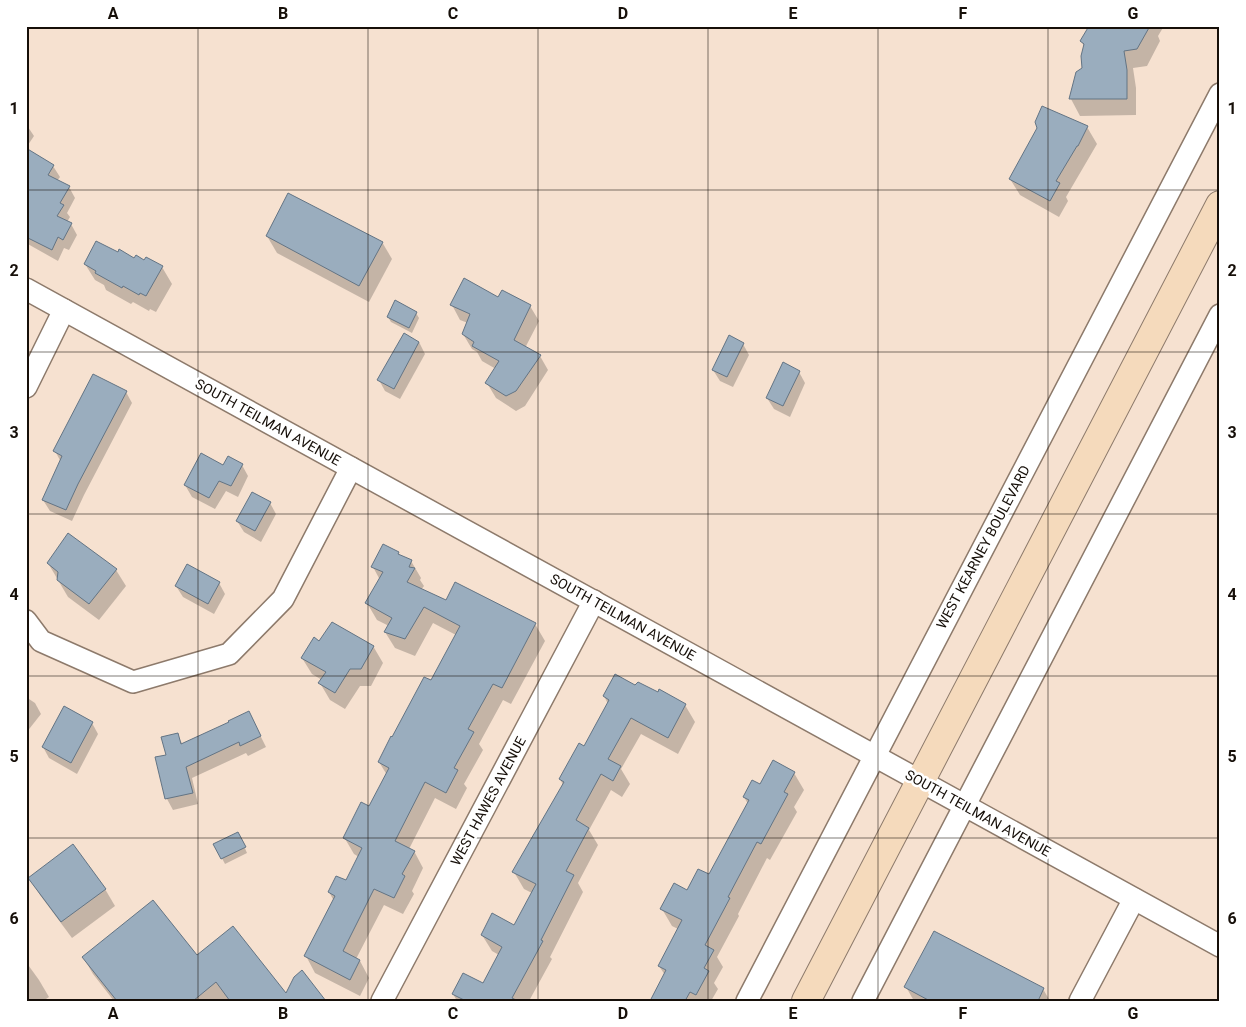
<svg xmlns="http://www.w3.org/2000/svg" width="1246" height="1027" font-family="Roboto,sans-serif">
<rect width="100%" height="100%" fill="#f6e1d0"/>
<g fill="#0003">
<polygon points="1090,26 1164,26 1158,36 1160,41 1147,66 1133,68 1136,88 1136,115 1080,116 1071,99 1084,68 1085,47 1081,41"/>
<polygon points="26,124 34,136 26,148"/>
<polygon points="1087,127 1097,144 1066,197 1068,201 1059,217 1020,195 1010,179"/>
<polygon points="26,150 53,166 60,177 57,181 69,187 75,198 67,213 70,217 67,222 71,224 77,235 69,250 64,248 58,261 26,243"/>
<polygon points="267,236 382,242 392,259 369,302 277,253"/>
<polygon points="134,259 162,267 172,284 156,312 150,309 149,311 133,302 131,304 106,290 104,285 95,280 85,264"/>
<polygon points="499,298 530,306 539,321 525,348 540,356 548,370 525,406 516,411 496,398 487,383 496,369 482,361 477,352 472,349 463,334 468,323 460,320 452,305"/>
<polygon points="416,313 419,318 412,333 391,322 388,317"/>
<polygon points="419,342 425,354 400,399 385,391 379,380"/>
<polygon points="743,344 749,355 733,387 720,381 713,370"/>
<polygon points="799,372 805,383 790,417 774,409 767,398"/>
<polygon points="126,392 132,403 84,495 72,521 50,511 43,500 61,462 55,451"/>
<polygon points="242,465 248,476 238,497 226,491 215,509 192,497 185,485 224,466"/>
<polygon points="270,503 276,514 261,542 244,532 237,521"/>
<polygon points="398,553 400,556 411,561 421,578 420,580 424,586 421,590 447,601 535,624 545,641 511,704 503,700 479,744 483,750 464,784 467,788 456,809 435,798 409,849 414,851 423,868 412,891 414,894 403,914 384,905 356,959 360,961 369,978 360,996 315,973 306,956 334,901 329,892 346,882 359,857 354,854 344,837 369,808 387,775 379,762 431,682 456,635 433,623 415,656 395,648 385,632 389,626 377,620 367,603 380,580 373,567"/>
<polygon points="48,563 116,570 126,586 99,620 68,597"/>
<polygon points="219,583 225,594 214,614 183,597 176,586"/>
<polygon points="373,646 383,663 371,686 360,686 345,709 330,700 320,683 322,680 312,674 302,658"/>
<polygon points="636,687 685,705 695,722 678,754 641,734 621,769 630,784 622,797 611,790 589,830 598,845 578,883 583,892 550,957 552,959 529,1001 457,1001 453,994 483,984 499,955 492,951 482,935 515,927 532,893 524,889 514,872 563,785 560,779 585,748 608,704 604,696"/>
<polygon points="26,697 35,703 41,714 26,733"/>
<polygon points="92,723 98,734 77,774 49,758 43,747"/>
<polygon points="254,723 266,747 248,756 246,753 192,778 198,804 173,810 167,799 157,758 167,756 177,734 183,745"/>
<polygon points="794,773 804,790 794,807 797,812 770,860 767,858 738,914 739,916 717,957 723,967 714,983 718,989 711,1001 652,1001 665,975 659,966 678,929 672,926 662,909 710,876 748,804 744,797 760,785"/>
<polygon points="241,839 247,853 225,864 215,845"/>
<polygon points="30,878 105,889 115,906 72,938 40,895"/>
<polygon points="83,957 197,957 286,995 324,1001 114,1001 93,974"/>
<polygon points="26,962 39,980 49,997 43,1001 26,1001"/>
<polygon points="906,987 1043,989 1050,1001 914,1001"/>
</g>
<g fill="#9aadbe" stroke="#637484">
<polygon points="1089,26 1150,26 1137,49 1124,51 1127,70 1127,99 1069,99 1076,72 1082,68 1081,56 1084,44 1080,41"/>
<polygon points="1042,106 1088,126 1078,146 1077,146 1056,181 1060,183 1050,201 1009,179 1037,128 1035,122"/>
<polygon points="26,148 54,165 48,175 70,186 60,203 64,205 57,216 72,223 63,240 58,237 52,250 26,237"/>
<polygon points="288,193 383,242 359,286 266,236"/>
<polygon points="96,241 118,252 119,249 134,258 136,255 144,260 146,257 163,266 146,296 140,293 139,295 123,286 122,288 95,273 96,271 84,264"/>
<polygon points="464,278 498,297 502,290 531,305 514,340 541,355 516,391 506,396 485,383 499,361 472,346 474,342 462,334 470,314 450,305"/>
<polygon points="395,300 417,312 409,328 387,317"/>
<polygon points="404,333 419,342 394,389 377,380"/>
<polygon points="729,335 744,343 727,377 712,370"/>
<polygon points="783,362 800,371 783,406 766,398"/>
<polygon points="93,374 127,391 78,484 66,510 42,500 62,456 53,451"/>
<polygon points="201,453 223,465 228,456 243,464 231,486 219,481 209,498 184,485"/>
<polygon points="252,492 271,502 255,531 236,521"/>
<polygon points="68,533 117,569 89,604 57,580 58,572 47,563"/>
<polygon points="383,544 399,552 398,554 412,560 409,567 415,568 407,582 446,600 455,582 536,623 502,688 493,684 468,729 474,732 454,768 458,770 446,793 425,782 395,841 415,851 402,874 405,876 394,898 374,889 343,951 360,960 350,980 304,956 335,896 328,892 336,876 346,880 362,848 343,838 361,802 369,806 389,768 378,762 391,736 392,737 424,677 431,680 460,626 424,607 405,639 384,632 392,618 365,603 383,572 371,567"/>
<polygon points="187,564 220,582 208,604 175,586"/>
<polygon points="332,622 374,646 361,669 350,669 335,693 318,683 326,672 301,658 314,637 319,641"/>
<polygon points="615,674 635,685 638,682 658,692 659,689 686,704 668,738 631,718 608,759 621,766 613,781 601,774 576,820 589,828 566,871 574,875 541,940 543,941 512,998 518,1001 466,1001 452,994 463,973 483,983 502,947 481,935 492,913 514,925 536,884 512,872 564,782 559,779 579,743 584,746 609,700 603,696"/>
<polygon points="64,706 93,722 71,763 42,747"/>
<polygon points="249,711 261,736 240,746 239,742 186,767 193,793 165,799 155,757 166,755 161,737 178,733 181,744 229,722 228,721"/>
<polygon points="773,760 795,772 784,792 788,794 761,844 757,842 728,897 730,898 705,945 714,950 704,968 709,971 696,995 690,992 685,1001 650,1001 666,970 658,966 682,920 660,909 674,883 687,890 698,869 709,874 749,800 743,797 752,780 760,784"/>
<polygon points="238,832 246,847 221,859 213,844"/>
<polygon points="73,844 106,889 61,922 28,878"/>
<polygon points="153,900 197,955 233,926 286,993 294,977 302,970 326,1001 230,1001 216,982 193,1001 117,1001 82,957"/>
<polygon points="934,931 1044,988 1038,1001 930,1001 904,987"/>
</g>
<g fill="none" stroke-linecap="round" stroke-linejoin="round">
<defs>
<g id="street">
<polyline points="26,289 1220,946"/>
<polyline points="26,387 64,310"/>
<polyline points="26,621 41,641 133,682 229,654 283,599 351,468"/>
<polyline points="382,1001 594,601"/>
<polyline points="747,1001 1220,94"/>
<polyline points="863,1001 1220,315"/>
<polyline points="1080,1001 1134,899"/>
</g>
<polyline id="secondary" points="806,1001 1220,205"/>
</defs>
<use href="#street" stroke="#8d7a6b" stroke-width="24"/>
<use href="#secondary" stroke="#8d7a6b" stroke-width="30"/>
<use href="#street" stroke="#fff" stroke-width="21"/>
<use href="#secondary" stroke="#f5dabc" stroke-width="28"/>
</g>
<path fill="none" stroke="#160f09" stroke-width="1" stroke-opacity="0.55" d="M198,26V1001M368,26V1001M538,26V1001M708,26V1001M878,26V1001M1048,26V1001M26,190H1220M26,352H1220M26,514H1220M26,676H1220M26,838H1220"/>
<g text-anchor="middle" stroke-width="5" stroke-linejoin="round" paint-order="stroke">
<g font-size="14" fill="#160f09" stroke="#fff">
<text transform="translate(268 422) rotate(29)" y="5">SOUTH TEILMAN AVENUE</text>
<text transform="translate(983 547) rotate(-62)" y="5">WEST KEARNEY BOULEVARD</text>
<text transform="translate(623 617) rotate(29)" y="5">SOUTH TEILMAN AVENUE</text>
<text transform="translate(488 801) rotate(-62)" y="5">WEST HAWES AVENUE</text>
<text transform="translate(978 813) rotate(29)" y="5">SOUTH TEILMAN AVENUE</text>
</g>
</g>
<rect width="1246" height="1027" fill="none" stroke="#ffffff" stroke-width="55"/>
<rect x="28" y="28" width="1190" height="972" fill="none" stroke="#160f09" stroke-width="2"/>
<g font-size="16" text-anchor="middle" font-weight="bold" fill="#160f09">
<text x="113" y="19">A</text>
<text x="283" y="19">B</text>
<text x="453" y="19">C</text>
<text x="623" y="19">D</text>
<text x="793" y="19">E</text>
<text x="963" y="19">F</text>
<text x="1133" y="19">G</text>
<text x="14" y="114">1</text>
<text x="1232" y="114">1</text>
<text x="14" y="276">2</text>
<text x="1232" y="276">2</text>
<text x="14" y="438">3</text>
<text x="1232" y="438">3</text>
<text x="14" y="600">4</text>
<text x="1232" y="600">4</text>
<text x="14" y="762">5</text>
<text x="1232" y="762">5</text>
<text x="14" y="924">6</text>
<text x="1232" y="924">6</text>
<text x="113" y="1019">A</text>
<text x="283" y="1019">B</text>
<text x="453" y="1019">C</text>
<text x="623" y="1019">D</text>
<text x="793" y="1019">E</text>
<text x="963" y="1019">F</text>
<text x="1133" y="1019">G</text>
</g>
</svg>
